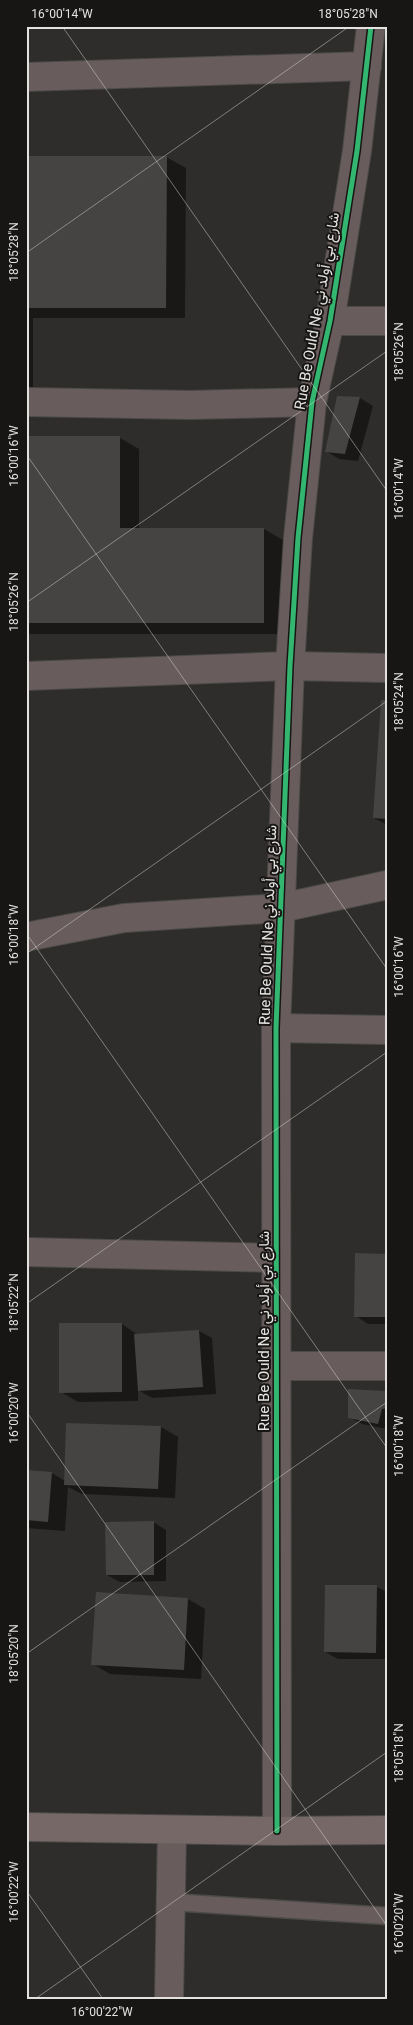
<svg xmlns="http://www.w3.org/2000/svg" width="413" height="2025" font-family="Roboto,Vazirmatn,sans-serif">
<rect width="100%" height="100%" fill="#2f2d2b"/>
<g fill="#0007">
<polygon points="26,157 166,157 186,168 185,318 33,318 33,389 26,389"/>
<polygon points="338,397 360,398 373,406 358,461 339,459 326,451"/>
<polygon points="26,438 120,438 139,449 139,529 264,529 283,540 283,634 26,634"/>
<polygon points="387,701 387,825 374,818"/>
<polygon points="387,1255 387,1324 368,1324 356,1316"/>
<polygon points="122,1324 138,1335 199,1331 212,1338 216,1394 152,1398 138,1390 138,1401 78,1402 61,1392"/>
<polygon points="385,1392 387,1429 362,1424 349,1417"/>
<polygon points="161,1427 178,1437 175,1498 82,1494 68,1487 65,1531 26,1528 26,1471 52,1473 65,1481"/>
<polygon points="153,1522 166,1530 166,1581 120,1582 107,1575"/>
<polygon points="377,1587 387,1592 387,1659 338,1659 325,1652"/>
<polygon points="97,1594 188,1599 205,1609 201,1679 110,1674 93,1664"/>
</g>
<g fill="#454442">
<polygon points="26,156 167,156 166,308 26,308"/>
<polygon points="337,396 360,397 345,454 325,452"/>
<polygon points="26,436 120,436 120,528 264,528 264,623 26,623"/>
<polygon points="381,700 387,700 387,819 373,818"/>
<polygon points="355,1253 387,1254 387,1317 354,1317"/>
<polygon points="59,1323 122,1323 122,1392 59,1393"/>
<polygon points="199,1330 203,1387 138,1391 134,1334"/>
<polygon points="348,1389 386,1391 387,1408 382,1409 378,1424 348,1418"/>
<polygon points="66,1423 161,1426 158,1489 64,1485"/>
<polygon points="26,1470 52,1472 48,1522 26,1520"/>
<polygon points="154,1521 154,1575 106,1575 105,1522"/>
<polygon points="325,1585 377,1585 376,1653 324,1652"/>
<polygon points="96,1592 188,1598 184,1670 91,1665"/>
</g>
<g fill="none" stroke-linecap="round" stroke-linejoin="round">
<defs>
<polyline id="service" points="171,1902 387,1916"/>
<g id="minor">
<polyline points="26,77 367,66"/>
<polyline points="330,321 387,321"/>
<polyline points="26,402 190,405 312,402"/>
<polyline points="26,676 290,666 387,668"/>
<polyline points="26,937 124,918 281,908 387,885"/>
<polyline points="276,1028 387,1030"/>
<polyline points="26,1252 276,1258"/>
<polyline points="276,1366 387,1366"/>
<polyline points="277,1831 276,1028 290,666 298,538 312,402 330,321 357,151 371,26"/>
<polyline points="169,1999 172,1830"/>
</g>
<polyline id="secondary" points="26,1827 277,1831 387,1830"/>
</defs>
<use href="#service" stroke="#4b4a49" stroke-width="19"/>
<use href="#minor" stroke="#4b4a49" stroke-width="30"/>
<use href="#secondary" stroke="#4b4a49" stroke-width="30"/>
<use href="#service" stroke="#685d5c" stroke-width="16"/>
<use href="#minor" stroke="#685d5c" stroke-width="28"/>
<use href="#secondary" stroke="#766866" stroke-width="28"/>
<defs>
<polyline id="cycleway" points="277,1831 276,1028 290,666 298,538 312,402 330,321 357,151 371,26"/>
</defs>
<use href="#cycleway" stroke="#171614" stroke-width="8"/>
<use href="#cycleway" stroke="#33b770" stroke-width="5"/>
</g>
<path fill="none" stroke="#e4e2e0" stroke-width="1" stroke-opacity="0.45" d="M62,26L387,491M26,253L350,26M26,454L387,969M26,603L387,351M26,933L387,1448M26,954L387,701M26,1304L387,1052M26,1411L387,1926M26,1654L387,1402M26,1890L103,1999M35,1999L387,1752"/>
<g text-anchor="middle" stroke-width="4" stroke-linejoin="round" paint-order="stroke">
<g font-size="15" fill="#e4e2e0" stroke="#171614">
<text transform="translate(317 311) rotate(-80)" y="5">Rue Be Ould Ne شارع بي أولد ني</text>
<text transform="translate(268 925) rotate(-88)" y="5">Rue Be Ould Ne شارع بي أولد ني</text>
<text transform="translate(264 1331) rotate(-90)" y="5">Rue Be Ould Ne شارع بي أولد ني</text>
</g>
</g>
<rect width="413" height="2025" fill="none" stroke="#171614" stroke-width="55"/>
<rect x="28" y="28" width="358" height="1970" fill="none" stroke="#e4e2e0" stroke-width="2"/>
<g font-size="12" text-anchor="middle" fill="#e4e2e0">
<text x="62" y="18">16°00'14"W</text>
<text x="348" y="18">18°05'28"N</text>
<text transform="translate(14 252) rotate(-90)" y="4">18°05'28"N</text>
<text transform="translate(399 352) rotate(-90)" y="4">18°05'26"N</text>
<text transform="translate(14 456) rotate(-90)" y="4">16°00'16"W</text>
<text transform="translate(399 489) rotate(-90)" y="4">16°00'14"W</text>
<text transform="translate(14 602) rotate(-90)" y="4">18°05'26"N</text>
<text transform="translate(399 702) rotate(-90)" y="4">18°05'24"N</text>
<text transform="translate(14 935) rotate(-90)" y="4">16°00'18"W</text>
<text transform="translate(399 967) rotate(-90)" y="4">16°00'16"W</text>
<text transform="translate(14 1303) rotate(-90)" y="4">18°05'22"N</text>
<text transform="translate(14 1413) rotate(-90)" y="4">16°00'20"W</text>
<text transform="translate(399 1446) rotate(-90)" y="4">16°00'18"W</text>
<text transform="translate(14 1654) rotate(-90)" y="4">18°05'20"N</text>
<text transform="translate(399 1753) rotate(-90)" y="4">18°05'18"N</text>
<text transform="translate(14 1892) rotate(-90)" y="4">16°00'22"W</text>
<text transform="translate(399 1924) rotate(-90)" y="4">16°00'20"W</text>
<text x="102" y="2016">16°00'22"W</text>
</g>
</svg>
